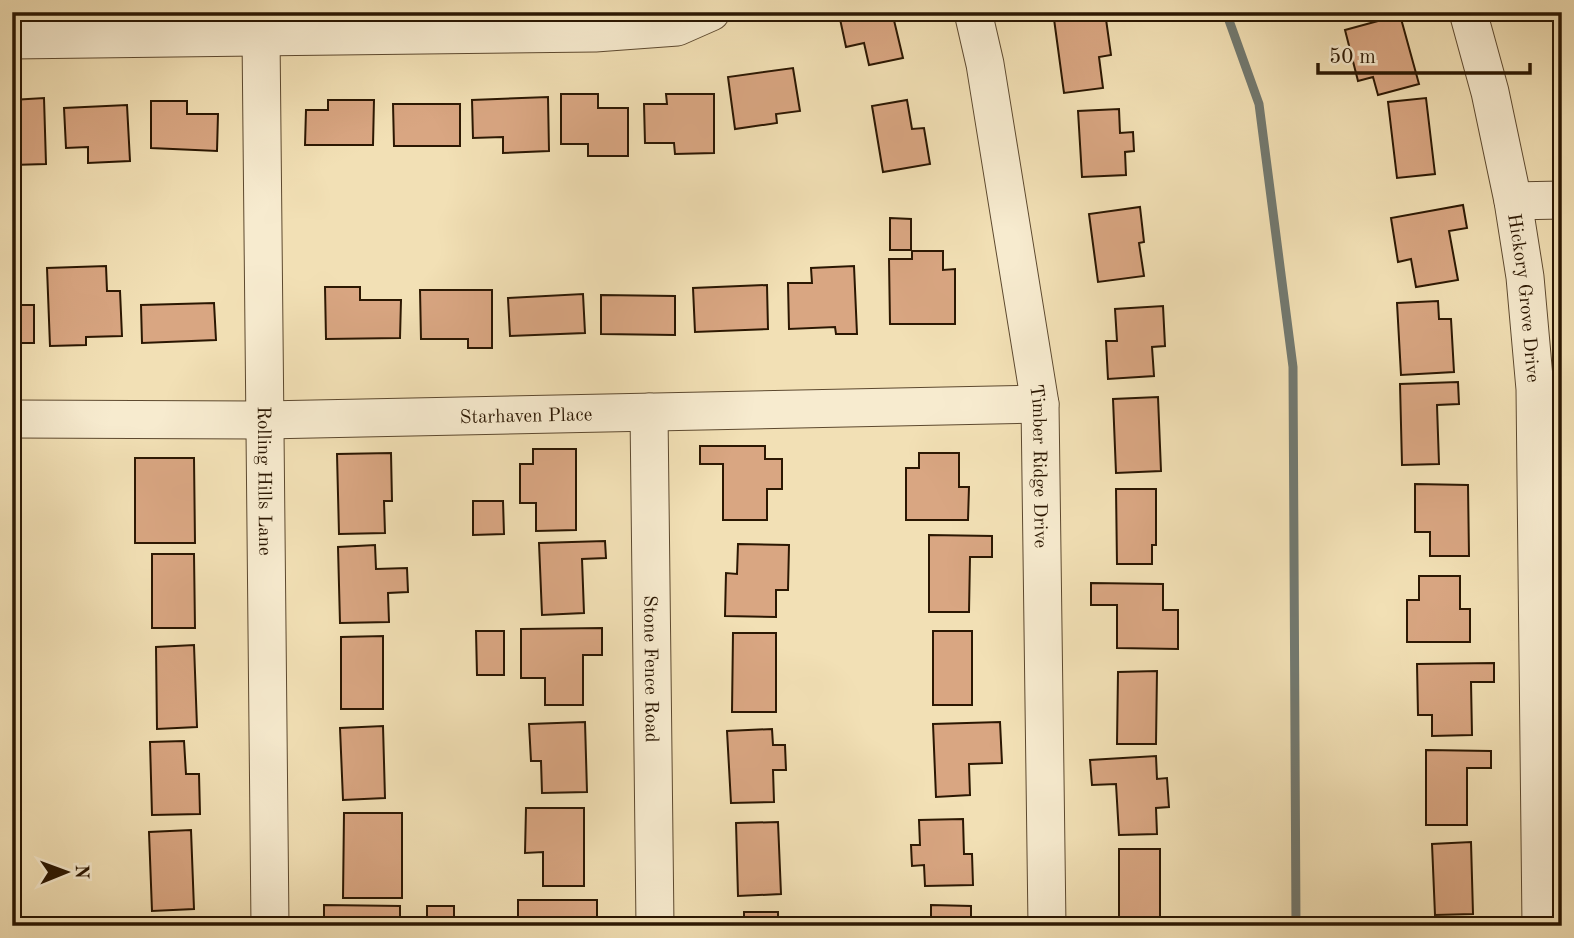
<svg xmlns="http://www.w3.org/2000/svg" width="1574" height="938" font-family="'Old Standard TT',serif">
<rect width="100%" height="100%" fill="#f2e0b5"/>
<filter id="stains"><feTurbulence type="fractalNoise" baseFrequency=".00286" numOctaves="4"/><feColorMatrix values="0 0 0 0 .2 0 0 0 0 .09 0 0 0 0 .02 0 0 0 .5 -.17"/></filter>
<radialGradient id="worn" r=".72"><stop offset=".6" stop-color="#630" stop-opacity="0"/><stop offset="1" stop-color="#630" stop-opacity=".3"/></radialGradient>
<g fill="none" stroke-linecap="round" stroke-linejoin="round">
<polyline stroke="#727970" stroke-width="9" points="1226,12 1259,104 1293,367 1296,926"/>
</g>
<g fill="#d9a682" stroke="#2b1702" stroke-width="2">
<polygon points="849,12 892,12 903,58 869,65 864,43 846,47 840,19 850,17"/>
<polygon points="1105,12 1111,55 1099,57 1103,88 1064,93 1054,19"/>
<polygon points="1400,15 1419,84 1378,95 1373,77 1358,81 1345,30"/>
<polygon points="1556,46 1562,46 1562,136 1559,136"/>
<polygon points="793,68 800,111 776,114 777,123 735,129 728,77"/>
<polygon points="561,94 598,94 598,108 628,108 628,156 588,156 588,144 561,144"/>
<polygon points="666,94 714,94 714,153 675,154 674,143 645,143 644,104 667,104"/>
<polygon points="548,97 549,151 503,153 503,137 473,138 472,100"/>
<polygon points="44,98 46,164 12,165 12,100"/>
<polygon points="1426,98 1435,174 1397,178 1388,102"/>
<polygon points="328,100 374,100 373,145 305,145 306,110 328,110"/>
<polygon points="907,100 912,129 924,128 930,164 883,172 872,106"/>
<polygon points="151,101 187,101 187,114 218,114 217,151 151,148"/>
<polygon points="393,104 460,104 460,146 394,146"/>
<polygon points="127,105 130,161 88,163 88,147 66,148 64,108"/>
<polygon points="1119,109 1120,133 1133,132 1134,151 1125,152 1126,175 1082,177 1078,111"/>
<polygon points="1463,205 1467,228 1449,231 1458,280 1416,287 1411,259 1398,262 1391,218"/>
<polygon points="1140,207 1144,242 1139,243 1144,276 1098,282 1089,214"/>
<polygon points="890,218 911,219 911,250 890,250"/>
<polygon points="912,251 943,251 943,270 955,269 955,324 890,324 889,259 912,259"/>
<polygon points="106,266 107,291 120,291 122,336 86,337 86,345 50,346 47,268"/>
<polygon points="854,266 857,334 836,334 835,327 789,329 788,283 812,283 811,268"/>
<polygon points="767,285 768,329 695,332 693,288"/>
<polygon points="325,287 360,287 360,300 401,300 400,338 326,339"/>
<polygon points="420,290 492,290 492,348 468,348 468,339 421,339"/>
<polygon points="583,294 585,333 510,336 508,298"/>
<polygon points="601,295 675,296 675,335 601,334"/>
<polygon points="1438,301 1439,319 1451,319 1454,372 1401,375 1397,303"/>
<polygon points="214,303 216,340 142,343 141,305"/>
<rect x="12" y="305" width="22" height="38"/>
<polygon points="1163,306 1165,346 1152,347 1154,376 1108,379 1106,341 1117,341 1115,309"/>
<polygon points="1458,382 1459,404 1437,405 1439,464 1402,465 1400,384"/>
<polygon points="1158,397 1161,471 1116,473 1113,399"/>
<polygon points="700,446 765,446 765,459 782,459 782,489 767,489 767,520 723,520 723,464 700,464"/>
<polygon points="533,449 576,449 576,530 536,531 536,503 520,503 520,464 533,464"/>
<polygon points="391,453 392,501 384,501 385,533 339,534 337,454"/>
<polygon points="919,453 959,453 959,487 969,487 968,520 906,520 906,468 919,468"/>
<polygon points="135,458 194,458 195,543 135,543"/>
<polygon points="1415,484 1468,485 1469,556 1430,556 1430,532 1415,532"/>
<polygon points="1116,489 1156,489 1156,545 1152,545 1152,564 1117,564"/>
<polygon points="473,501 503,501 504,534 473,535"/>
<polygon points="929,535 992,536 992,557 970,557 969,612 929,612"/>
<polygon points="605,541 606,558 582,559 584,613 542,615 539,543"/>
<polygon points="738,544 789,545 788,590 776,590 776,617 725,616 726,573 737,574"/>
<polygon points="375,545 376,569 407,568 408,592 388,593 389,622 340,623 338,547"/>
<polygon points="152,554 194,554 195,628 152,628"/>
<polygon points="1419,576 1460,576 1460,609 1470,609 1470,642 1407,642 1407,600 1419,600"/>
<polygon points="1091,583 1163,584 1163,610 1178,610 1178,649 1117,648 1117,605 1091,605"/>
<polygon points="602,628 602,655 583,655 583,705 545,705 545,678 521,678 521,629"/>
<polygon points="476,631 504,631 504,675 477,675"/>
<rect x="933" y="631" width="39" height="74"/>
<polygon points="733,633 776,633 776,712 732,712"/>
<polygon points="383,636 383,709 341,709 341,637"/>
<polygon points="194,645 197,727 157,729 156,647"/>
<polygon points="1494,663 1494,682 1471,682 1472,735 1432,736 1432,715 1418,715 1417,664"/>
<polygon points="1157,671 1156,744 1117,744 1118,672"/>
<polygon points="585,722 587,792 542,793 541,761 531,761 529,724"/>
<polygon points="1000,722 1002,763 969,764 970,795 936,797 933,724"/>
<polygon points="383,726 385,798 343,800 340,728"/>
<polygon points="772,729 773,745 785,745 786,770 773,770 774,802 731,803 727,731"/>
<polygon points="184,741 186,774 199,774 200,814 152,815 150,742"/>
<polygon points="1426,750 1491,751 1491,768 1467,768 1467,825 1426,825"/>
<polygon points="1156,756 1157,779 1167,778 1169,807 1156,808 1157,834 1119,835 1116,784 1092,785 1090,760"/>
<polygon points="526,808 584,808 584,886 543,886 543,852 525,853"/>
<polygon points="344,813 402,813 402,898 343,898"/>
<polygon points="963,819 964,854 972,854 973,885 925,886 924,865 912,866 911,845 920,845 919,820"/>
<polygon points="778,822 781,894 738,896 736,823"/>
<polygon points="191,830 194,909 152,911 149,832"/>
<polygon points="1471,842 1473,914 1435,915 1432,844"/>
<rect x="1119" y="849" width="41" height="74"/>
<polygon points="518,900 597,900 597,917 575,917 575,926 518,926"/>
<polygon points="324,905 400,906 400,926 324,926"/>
<polygon points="931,905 971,906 971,926 931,926"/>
<rect x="427" y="906" width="27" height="20"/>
<rect x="744" y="912" width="34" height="14"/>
<rect x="150" y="924" width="39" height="2"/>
</g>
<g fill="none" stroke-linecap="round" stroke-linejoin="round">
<defs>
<g id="minor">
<path id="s1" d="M973,12L985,64L1040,404L1047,926"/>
<path id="s2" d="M1468,12L1490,92L1513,201L1525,277L1535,389L1541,926"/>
<path id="s3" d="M261,35L270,926"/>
<polyline points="12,40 595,33 677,27 711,12"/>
<polyline points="1513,201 1562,200"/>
<path id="s4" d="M649,412L655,926"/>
<path id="s5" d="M12,419L265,420L1040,404"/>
</g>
</defs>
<use href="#minor" stroke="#5d492f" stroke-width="39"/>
<use href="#minor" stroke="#f7ebcf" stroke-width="37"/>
</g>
<g text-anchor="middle" stroke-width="7" stroke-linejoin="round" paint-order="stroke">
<g font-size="19" fill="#2b1702" stroke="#f7ebcf">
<text dy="7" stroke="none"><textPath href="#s2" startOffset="292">Hickory Grove Drive</textPath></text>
<text dy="7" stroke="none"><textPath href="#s5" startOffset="514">Starhaven Place</textPath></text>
<text dy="7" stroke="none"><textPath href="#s1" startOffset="460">Timber Ridge Drive</textPath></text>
<text dy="7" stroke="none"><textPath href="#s3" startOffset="446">Rolling Hills Lane</textPath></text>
<text dy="7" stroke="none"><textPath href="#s4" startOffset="257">Stone Fence Road</textPath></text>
</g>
</g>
<rect width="1574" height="938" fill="none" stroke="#f2e0b5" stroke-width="42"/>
<rect x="14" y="14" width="1546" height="910" fill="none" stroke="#2b1702" stroke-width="3.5"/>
<rect x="21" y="21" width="1532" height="896" fill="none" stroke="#2b1702" stroke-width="2"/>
<g transform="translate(66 872) rotate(89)" stroke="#f7ebcf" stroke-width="5" paint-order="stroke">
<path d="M0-5L12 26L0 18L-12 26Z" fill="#2b1702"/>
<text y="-10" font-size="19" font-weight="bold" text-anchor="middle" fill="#2b1702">N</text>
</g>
<path d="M1318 63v10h212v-10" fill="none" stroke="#2b1702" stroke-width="3.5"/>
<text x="1329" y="63" font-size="21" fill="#2b1702" stroke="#f7ebcf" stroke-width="5" paint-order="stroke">50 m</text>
<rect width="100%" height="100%" filter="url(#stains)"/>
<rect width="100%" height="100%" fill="url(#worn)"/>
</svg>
